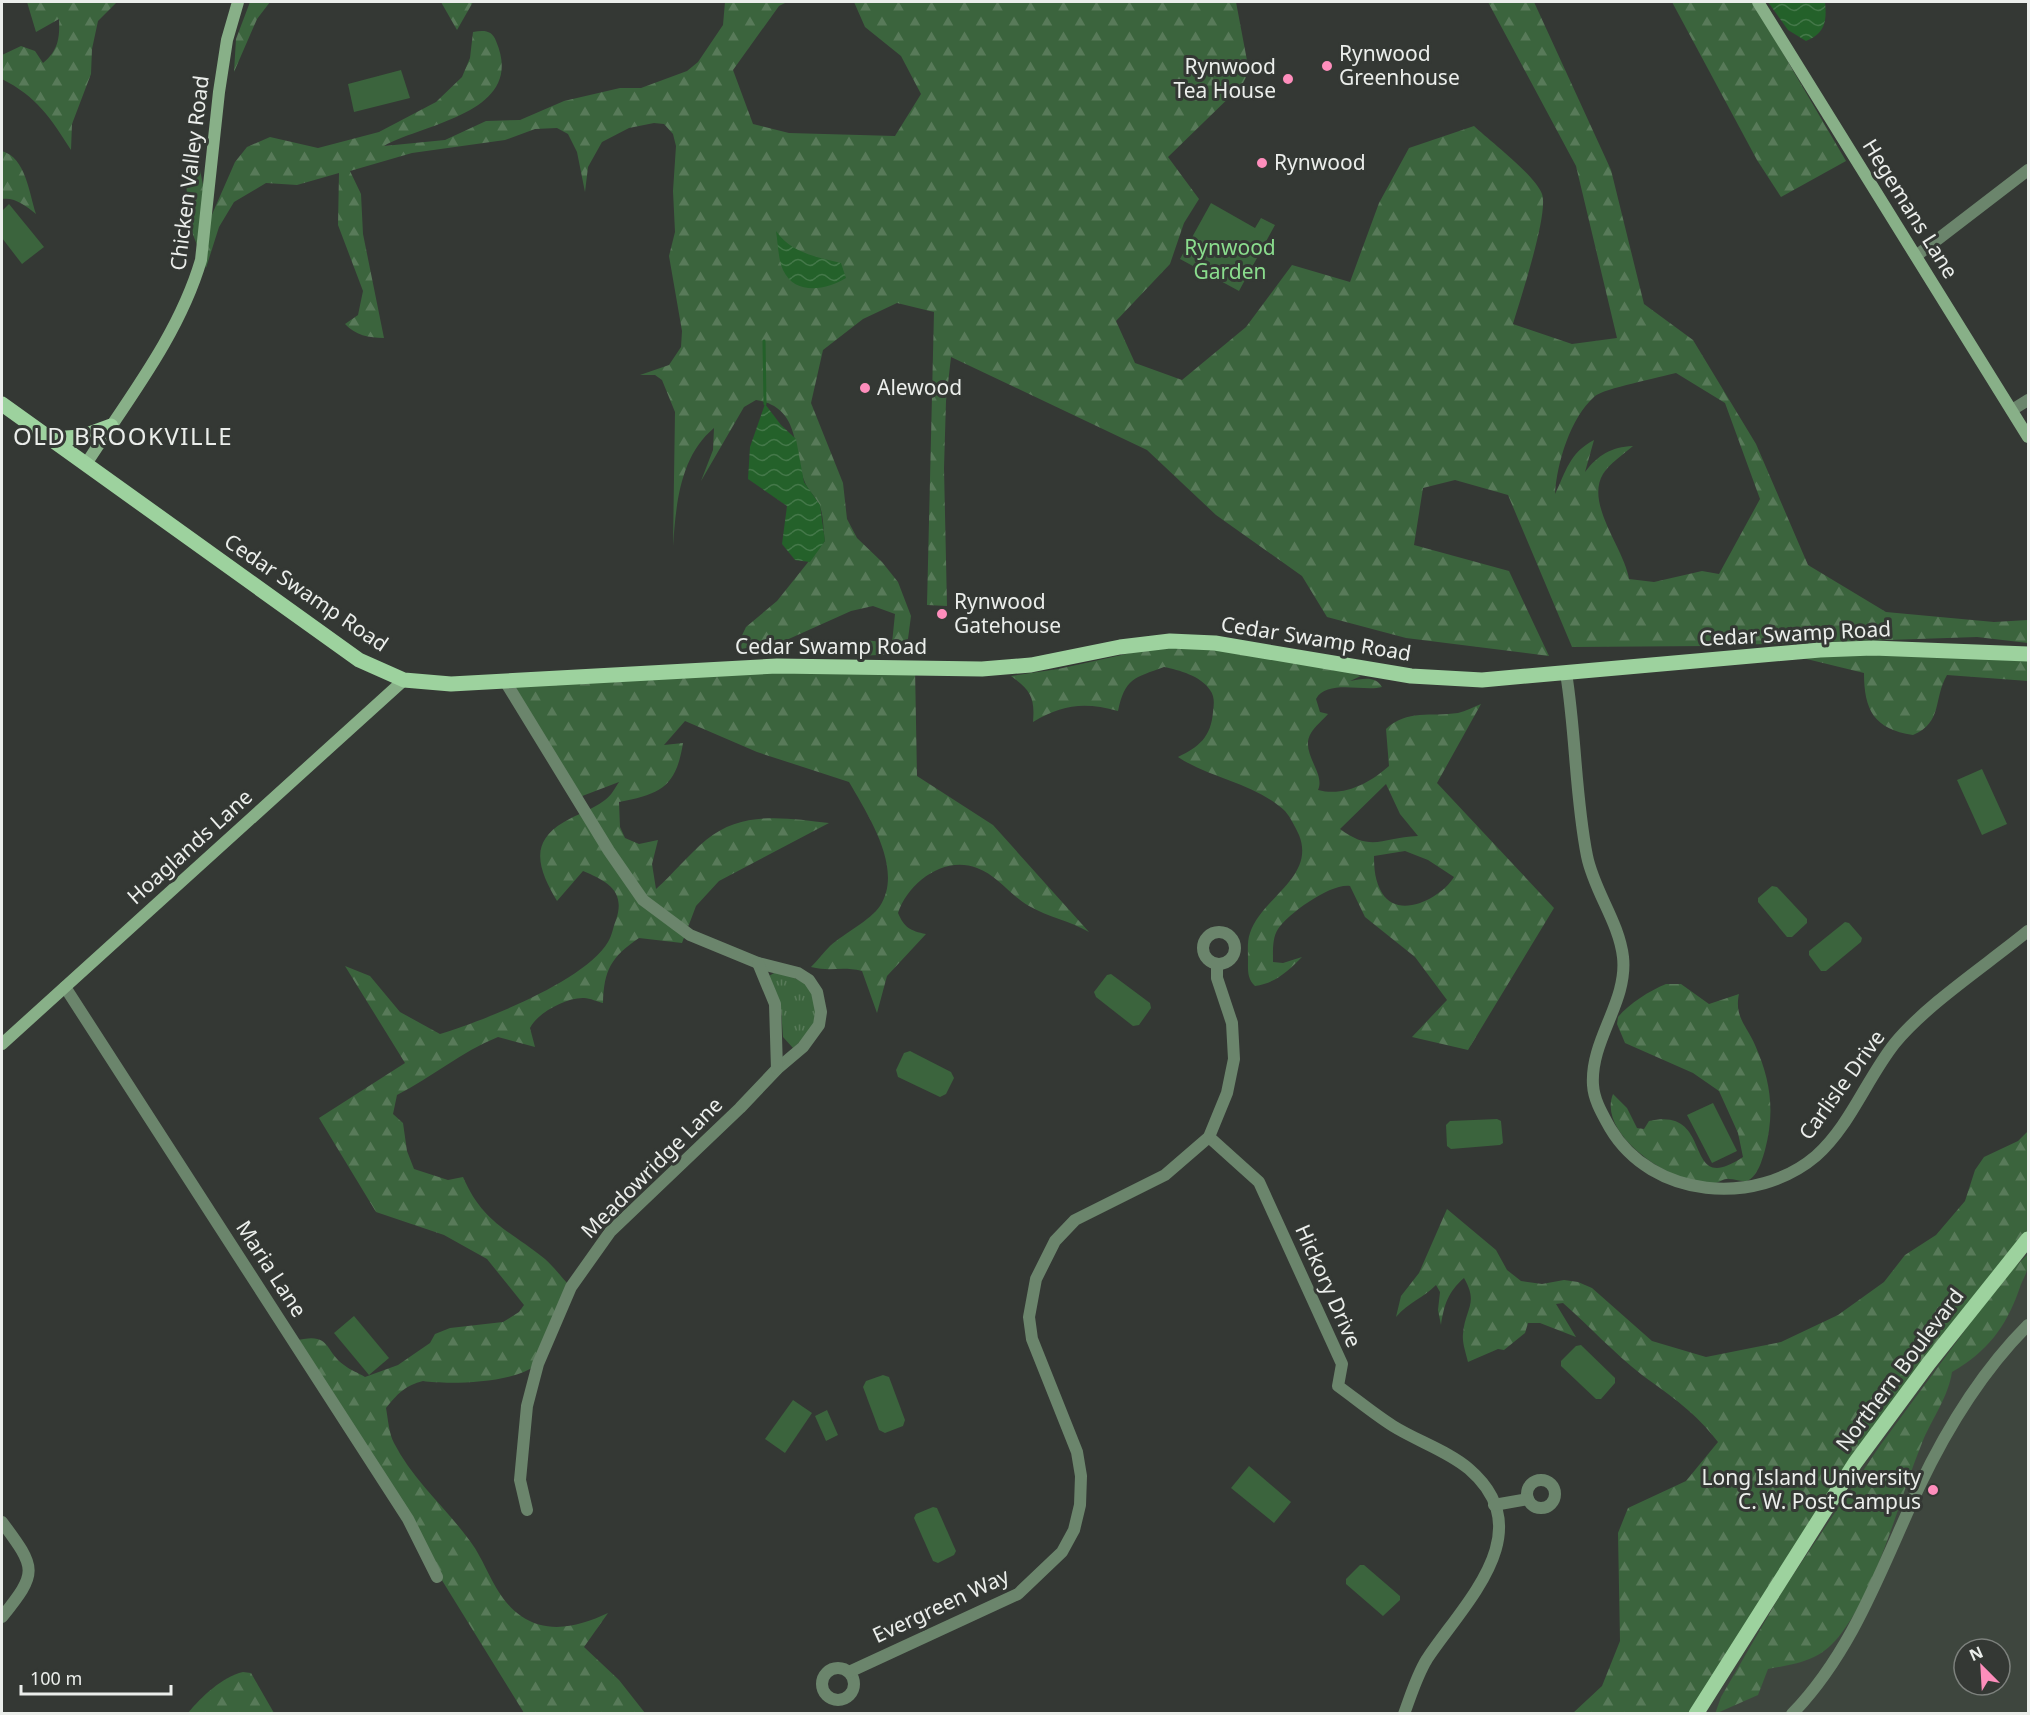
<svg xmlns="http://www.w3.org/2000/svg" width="2030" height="1715" font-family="'Noto Sans',sans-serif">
<defs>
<pattern id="grass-tufts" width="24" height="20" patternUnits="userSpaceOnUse" patternTransform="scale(1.5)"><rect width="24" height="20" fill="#3b643d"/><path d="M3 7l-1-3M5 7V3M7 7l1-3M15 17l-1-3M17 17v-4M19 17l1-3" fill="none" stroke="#587a59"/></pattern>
<pattern id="forest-firs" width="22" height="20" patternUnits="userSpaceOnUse" patternTransform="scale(1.5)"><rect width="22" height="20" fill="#3b643d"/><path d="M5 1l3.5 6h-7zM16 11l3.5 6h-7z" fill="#587a59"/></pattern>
<pattern id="water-waves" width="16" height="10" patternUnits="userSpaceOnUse" patternTransform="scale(1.5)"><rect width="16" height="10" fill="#24612a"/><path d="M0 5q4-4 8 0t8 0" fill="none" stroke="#447849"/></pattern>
</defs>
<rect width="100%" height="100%" fill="#343834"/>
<path fill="#3e463e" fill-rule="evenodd" d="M2028,1239V1713L1696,1714L1819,1517ZM1964,1649H2000V1685H1964Z"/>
<polygon fill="url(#grass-tufts)" points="779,970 808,985 818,1006 813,1030 793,1048 783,1037 781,1009 769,976"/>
<g fill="url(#forest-firs)" fill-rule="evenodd">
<path d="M27,2H117L98,21L92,49L91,74L72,124L71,150C50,117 37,97 2,79V55L21,46L35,51L43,63C58,51 60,38 59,19L36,32Z"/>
<polygon points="250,2 270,2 257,19 234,72 236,39"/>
<polygon points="441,2 473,2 457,30"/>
<path d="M725,2H787L779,6L733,70L753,124L789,133L895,136L921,94L901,56L865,27L854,2H1236L1249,71L1242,85L1168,157L1199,199L1184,223L1170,264L1116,321L1135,363L1182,380L1246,327L1292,265L1350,282L1379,203L1409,148L1474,126C1490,141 1536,176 1542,194C1549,213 1520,300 1513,324L1572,344L1617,338L1576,166L1488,2H1534L1611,170L1644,304L1693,340L1756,444L1808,565L1886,612L1994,622L2028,620V643L1977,637L1708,646L1572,647L1508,495L1455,480L1423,488L1414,545L1509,571L1549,656L1406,638L1327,617L1302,576L1216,515L1147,450L951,357L946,401L944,468L947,606L927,605L934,312L897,303L863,319L823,350L811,403L843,483L847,519L857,538L882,562L898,582L911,616L906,654L853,656L864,640L892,643L895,614L873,606L851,611L782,642L735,650L746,627L777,601L825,541C823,530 824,515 819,504C815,496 807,489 804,480C793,447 800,407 756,400L744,407L701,481L713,450L714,428C680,456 676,504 673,546L675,412L662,380L655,375H640L669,365L681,347L682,331L669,256L675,232L673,191L676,146L673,134L664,124L654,123L629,128L602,142L588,167L585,192L577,152L568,134L557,128L535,129L505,140L412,153L350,171L361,194L363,234L384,338C369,338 355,335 345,324L358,315L363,291L338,225L339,173L297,185L266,183L234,202L219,227L206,268L188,222L186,175L192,131L210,219L235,162L247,147L270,137L318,148L379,132L436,102L462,77L470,58L473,32C484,30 492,30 496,41C527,113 425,123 384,146L445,140L486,121L520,120L564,101L620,88H641L687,71L698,62L723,25ZM1676,373L1725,403L1760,499L1719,574L1702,571L1654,582L1629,579C1624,548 1585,504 1603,474C1609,464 1624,454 1633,446C1611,447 1598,455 1585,472L1594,440C1569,453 1566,472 1555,494C1557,463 1570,418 1595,396C1603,389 1661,377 1676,373Z"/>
<polygon points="1672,2 1753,2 1846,161 1781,197 1757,160"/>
<path d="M2,151C26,158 29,193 36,214C26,206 15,197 2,199Z"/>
<path d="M1158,647C1226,648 1296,656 1361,676L1350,681C1362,679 1375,675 1382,687C1364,692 1327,679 1316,699L1320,712L1328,714C1323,720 1315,726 1311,733C1299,752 1326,773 1318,790C1344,797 1370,783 1389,766L1386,729C1407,709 1431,717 1458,713C1466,711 1473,707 1481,704L1437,783L1554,908L1468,1050L1412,1037L1447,1000L1415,957L1365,917L1350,886C1331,883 1289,913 1278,929C1272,938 1273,952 1273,962L1283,963L1302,957C1288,971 1276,983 1255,986C1247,979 1248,970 1248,960C1248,952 1247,941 1250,933C1261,898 1316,877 1299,835C1295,827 1291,818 1285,811C1255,783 1211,779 1178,757C1199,747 1211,737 1213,712C1214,704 1215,697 1210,690C1201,676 1179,670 1164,667C1134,678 1125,678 1118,711C1085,702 1063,704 1033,722C1035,698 1031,690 1011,676L1058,669ZM1386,784L1400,814L1418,836C1383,837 1372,853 1340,829ZM1405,851L1428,860L1454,877C1442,897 1399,921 1382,893C1375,881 1374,869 1374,856Z"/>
<path d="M1782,653L2028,654V681L1947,675C1933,699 1943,722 1913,735C1874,729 1864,710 1864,673Z"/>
<path d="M915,667L917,776L993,825L1089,932C1070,921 1048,917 1029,906C1011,896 997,875 977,868C944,855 908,883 898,913C904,927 910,931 926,934L887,976L877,1013L862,971C841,966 831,972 811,967C818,960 823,953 830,946C843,934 871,920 880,906C904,869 868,815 849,782L757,752L685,721L664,745L683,743C676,787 661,794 619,802L620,827L625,838L639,844L658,840L652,864L656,889C673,874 688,855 706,840C742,810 786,818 829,823L719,881L696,906L682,943L639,938C611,957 604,970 603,1003C598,1002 590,998 584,998C567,997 537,1013 530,1028L535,1047L498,1037C461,1052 432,1077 397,1095L393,1114L403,1123L407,1151L414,1169L448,1180L463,1177C483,1223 509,1230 545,1259C554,1267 562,1278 571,1287C564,1302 546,1355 537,1364C517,1383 449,1385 423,1381C406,1385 397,1394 386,1408C388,1419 389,1434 394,1443C413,1480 446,1508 470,1541C488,1565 494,1597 521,1616C549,1635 580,1626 608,1613L584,1647L619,1680L645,1713H524L294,1341C332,1331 323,1350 344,1365C350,1370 359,1373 365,1377L398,1365L430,1343L435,1334L450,1328L503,1322L519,1312L524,1305L487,1259L444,1235L376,1212L319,1118L405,1063L345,966L370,976L400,1012L440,1034C483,1021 585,981 608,942C612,936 613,927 616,920C626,891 607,881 583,871L557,901C540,872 527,843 564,822C577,814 592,810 605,800C611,796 615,788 619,782L577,798L505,681Z"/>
<path d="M1666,984H1681L1709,1004L1739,994C1734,1017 1747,1026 1755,1045C1771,1081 1775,1112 1765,1150C1762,1160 1758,1176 1747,1181C1740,1182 1735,1179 1729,1179C1725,1178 1720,1182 1716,1183C1707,1185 1689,1180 1680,1177C1652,1167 1599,1129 1613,1094L1627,1108L1637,1128L1644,1129L1649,1121C1717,1105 1680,1199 1743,1157L1738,1133L1719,1091L1693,1073L1625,1043L1617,1024L1618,1017C1630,1003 1649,991 1666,984Z"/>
<path d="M2028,1131V1239L1929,1363L1696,1713H1573L1602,1686L1620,1641L1618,1533L1628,1508L1686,1481L1718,1442C1696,1413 1671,1396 1642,1375C1614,1353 1589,1326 1563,1303L1556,1304L1576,1337L1540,1323H1528L1525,1333L1504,1350L1498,1349L1468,1362C1466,1353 1462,1343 1463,1334C1465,1308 1479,1304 1464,1278C1448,1292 1444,1305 1441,1325L1438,1310L1440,1292L1436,1285C1423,1298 1409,1302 1396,1317L1401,1296L1419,1273L1447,1209L1496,1250L1507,1270L1521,1281L1542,1284L1564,1280L1578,1282L1592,1288L1652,1341L1706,1357L1781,1342L1838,1315L1884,1282L1905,1255L1936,1235L1965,1201L1975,1170L1984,1157L2018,1141Z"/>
<path d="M2028,1254C2028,1277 2025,1272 2019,1290C2006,1327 1987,1352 1952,1372C1948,1398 1932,1418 1922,1443C1898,1502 1880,1581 1843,1631C1822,1661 1800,1663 1768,1669L1758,1695L1715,1714L1721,1697L1785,1587L1879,1447L1977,1314L2008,1274Z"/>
<path d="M243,1672L251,1673L274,1713H188C201,1697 222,1677 243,1672Z"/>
</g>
<g fill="#3b643d">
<polygon points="401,70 410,98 354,112 348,84"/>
<polygon points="1211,203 1255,228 1261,218 1275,225 1239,291 1180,259"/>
<polygon points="9,204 44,247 22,264 2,238 2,211"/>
<polygon points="1982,769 2007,824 1982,835 1957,780"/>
<polygon points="1772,886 1777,887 1807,919 1807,923 1792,937 1787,937 1758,902 1758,898"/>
<polygon points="1845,922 1849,923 1862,938 1861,942 1826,971 1821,971 1809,955 1809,951"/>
<polygon points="1111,974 1150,1003 1151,1008 1139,1025 1133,1026 1096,997 1094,992 1107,975"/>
<polygon points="910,1051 951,1072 954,1078 946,1094 940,1097 898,1077 896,1070 904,1053"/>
<polygon points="1713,1103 1737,1151 1712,1163 1687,1115"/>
<polygon points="1497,1119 1501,1121 1503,1143 1500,1145 1451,1149 1447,1146 1446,1125 1450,1121"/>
<polygon points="354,1316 389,1358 369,1375 334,1333"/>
<polygon points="1581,1345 1615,1378 1615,1383 1601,1399 1596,1399 1561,1366 1561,1361 1576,1346"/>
<polygon points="883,1375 889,1377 905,1420 903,1426 885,1433 879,1430 863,1387 866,1381"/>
<polygon points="793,1400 812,1413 785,1453 765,1439"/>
<polygon points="827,1410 838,1435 826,1441 815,1416"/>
<polygon points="1249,1466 1291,1502 1274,1523 1231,1488"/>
<polygon points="933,1507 937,1508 956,1551 954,1555 938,1563 933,1561 914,1518 916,1514"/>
<polygon points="1360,1565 1364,1565 1400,1596 1400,1600 1383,1616 1346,1584 1346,1579"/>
</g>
<g fill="url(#water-waves)">
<path d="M1768,2H1825C1827,21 1825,33 1806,41L1788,30Z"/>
<path d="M776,231C791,253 817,257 841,263L846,278C827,290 795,296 783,270C778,259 778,243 776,231Z"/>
<polygon points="765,404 781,425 796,439 804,482 820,505 825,541 810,562 795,560 782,544 787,506 748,479 750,447"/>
</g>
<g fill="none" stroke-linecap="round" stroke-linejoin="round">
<polyline stroke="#24612a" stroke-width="3" points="764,341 765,404"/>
<g stroke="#6b856c" stroke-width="12">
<polyline points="1916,256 2028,170"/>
<polyline points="2012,410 2028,400"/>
<path d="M1566,673C1576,734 1575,796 1587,856C1594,891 1619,922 1623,957C1628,1002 1590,1040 1593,1085C1594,1101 1603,1115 1610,1128C1652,1199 1756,1207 1816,1156C1850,1126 1867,1078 1895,1043C1927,1004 1988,964 2028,931"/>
<polyline points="505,681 609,851 643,900 690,935 758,963 798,973 809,980 817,992 821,1012 819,1025 803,1047 777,1069 740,1108 610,1232 571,1287 538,1364 527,1406 520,1480 527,1510"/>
<circle cx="1219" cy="948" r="16"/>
<polyline points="758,963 775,1004 777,1069"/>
<polyline points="65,987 408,1519 437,1577"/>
<path d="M1209,1137L1259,1182L1342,1364L1338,1386C1356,1399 1374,1414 1393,1426C1417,1441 1448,1451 1469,1469C1542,1532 1464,1603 1427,1659C1417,1675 1411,1695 1404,1714"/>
<circle cx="1541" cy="1494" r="14"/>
<polyline points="1494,1505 1528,1499"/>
<path d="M2,1522C37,1569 38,1572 2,1617"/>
<circle cx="838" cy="1684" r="16"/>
<polyline points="849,1672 1018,1594 1062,1552 1074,1530 1080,1505 1081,1476 1077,1452 1032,1339 1029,1317 1036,1279 1055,1241 1075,1220 1165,1175 1209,1137 1227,1093 1234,1059 1232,1023 1217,978 1217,964"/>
<path d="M1792,1714C1854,1650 1882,1566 1919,1487C1947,1428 1981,1372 2028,1325"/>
</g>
<g stroke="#88b088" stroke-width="12">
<polyline points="1758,2 2028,437"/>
<path d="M86,464C128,399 179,335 201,260L219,92L227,40L238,2"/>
<polyline points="2,1044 404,680"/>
</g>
<g stroke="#9dd29e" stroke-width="15">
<polyline points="2,404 359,660 404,680 451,684 777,666 982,669 1031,665 1120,647 1170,641 1215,643 1411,676 1482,680 1820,650 1873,648 2028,654"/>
<polyline points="51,439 81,437 111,426"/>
<polyline points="1696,1714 1855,1463 1929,1363 2028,1239"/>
</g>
</g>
<g fill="#fe8ebc" stroke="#343834" stroke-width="2">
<circle cx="1327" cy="66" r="6"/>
<circle cx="1288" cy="79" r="6"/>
<circle cx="1262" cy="163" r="6"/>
<circle cx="865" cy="388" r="6"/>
<circle cx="942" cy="614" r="6"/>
<circle cx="1933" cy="1490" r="6"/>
</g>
<g text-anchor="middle" stroke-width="6" stroke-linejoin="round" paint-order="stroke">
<g font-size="21" fill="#ebeeeb" stroke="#343834" text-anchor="start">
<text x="1339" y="61">Rynwood<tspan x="1339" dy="24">Greenhouse</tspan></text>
<text x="1276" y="74" text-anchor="end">Rynwood<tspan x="1276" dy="24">Tea House</tspan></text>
<text x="1274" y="170">Rynwood</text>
<text x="877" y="395">Alewood</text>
<text x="954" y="609">Rynwood<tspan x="954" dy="24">Gatehouse</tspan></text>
<text x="1921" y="1485" text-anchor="end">Long Island University<tspan x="1921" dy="24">C. W. Post Campus</tspan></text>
</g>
<g font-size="21" fill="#ebeeeb" stroke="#343834">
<text transform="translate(190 173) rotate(-83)" y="7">Chicken Valley Road</text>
<text transform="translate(1910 209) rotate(58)" y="7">Hegemans Lane</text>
<text transform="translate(306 593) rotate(34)" y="7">Cedar Swamp Road</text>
<text transform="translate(1795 634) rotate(-3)" y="7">Cedar Swamp Road</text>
<text transform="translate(1316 639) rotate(9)" y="7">Cedar Swamp Road</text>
<text x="831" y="654">Cedar Swamp Road</text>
<text transform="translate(190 847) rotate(-42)" y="7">Hoaglands Lane</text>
<text transform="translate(1842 1085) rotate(-54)" y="7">Carlisle Drive</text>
<text transform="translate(652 1168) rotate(-45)" y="7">Meadowridge Lane</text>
<text transform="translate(271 1269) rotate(57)" y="7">Maria Lane</text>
<text transform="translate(1328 1286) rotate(66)" y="7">Hickory Drive</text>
<text transform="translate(1900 1370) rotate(-53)" y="7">Northern Boulevard</text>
<text transform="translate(941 1606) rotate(-25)" y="7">Evergreen Way</text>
</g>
<g font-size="21" fill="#8add8d" stroke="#343834">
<text x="1230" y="255">Rynwood<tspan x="1230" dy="24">Garden</tspan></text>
</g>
<g font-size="24" letter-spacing="1.5" fill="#ebeeeb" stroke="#343834">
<text x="123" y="445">OLD BROOKVILLE</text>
</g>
</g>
<rect width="2030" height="1715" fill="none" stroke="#ebeeeb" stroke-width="6"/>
<g transform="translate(1982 1667) rotate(336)"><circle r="28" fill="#343834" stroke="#7d817d" stroke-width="1.5"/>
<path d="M0-4.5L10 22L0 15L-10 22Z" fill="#fe8ebc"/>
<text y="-9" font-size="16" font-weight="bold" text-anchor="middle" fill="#ebeeeb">N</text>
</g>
<path d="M21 1685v9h150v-9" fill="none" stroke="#ebeeeb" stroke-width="3"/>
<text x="30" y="1685" font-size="18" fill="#ebeeeb" stroke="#343834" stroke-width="4.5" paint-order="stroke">100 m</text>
</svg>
